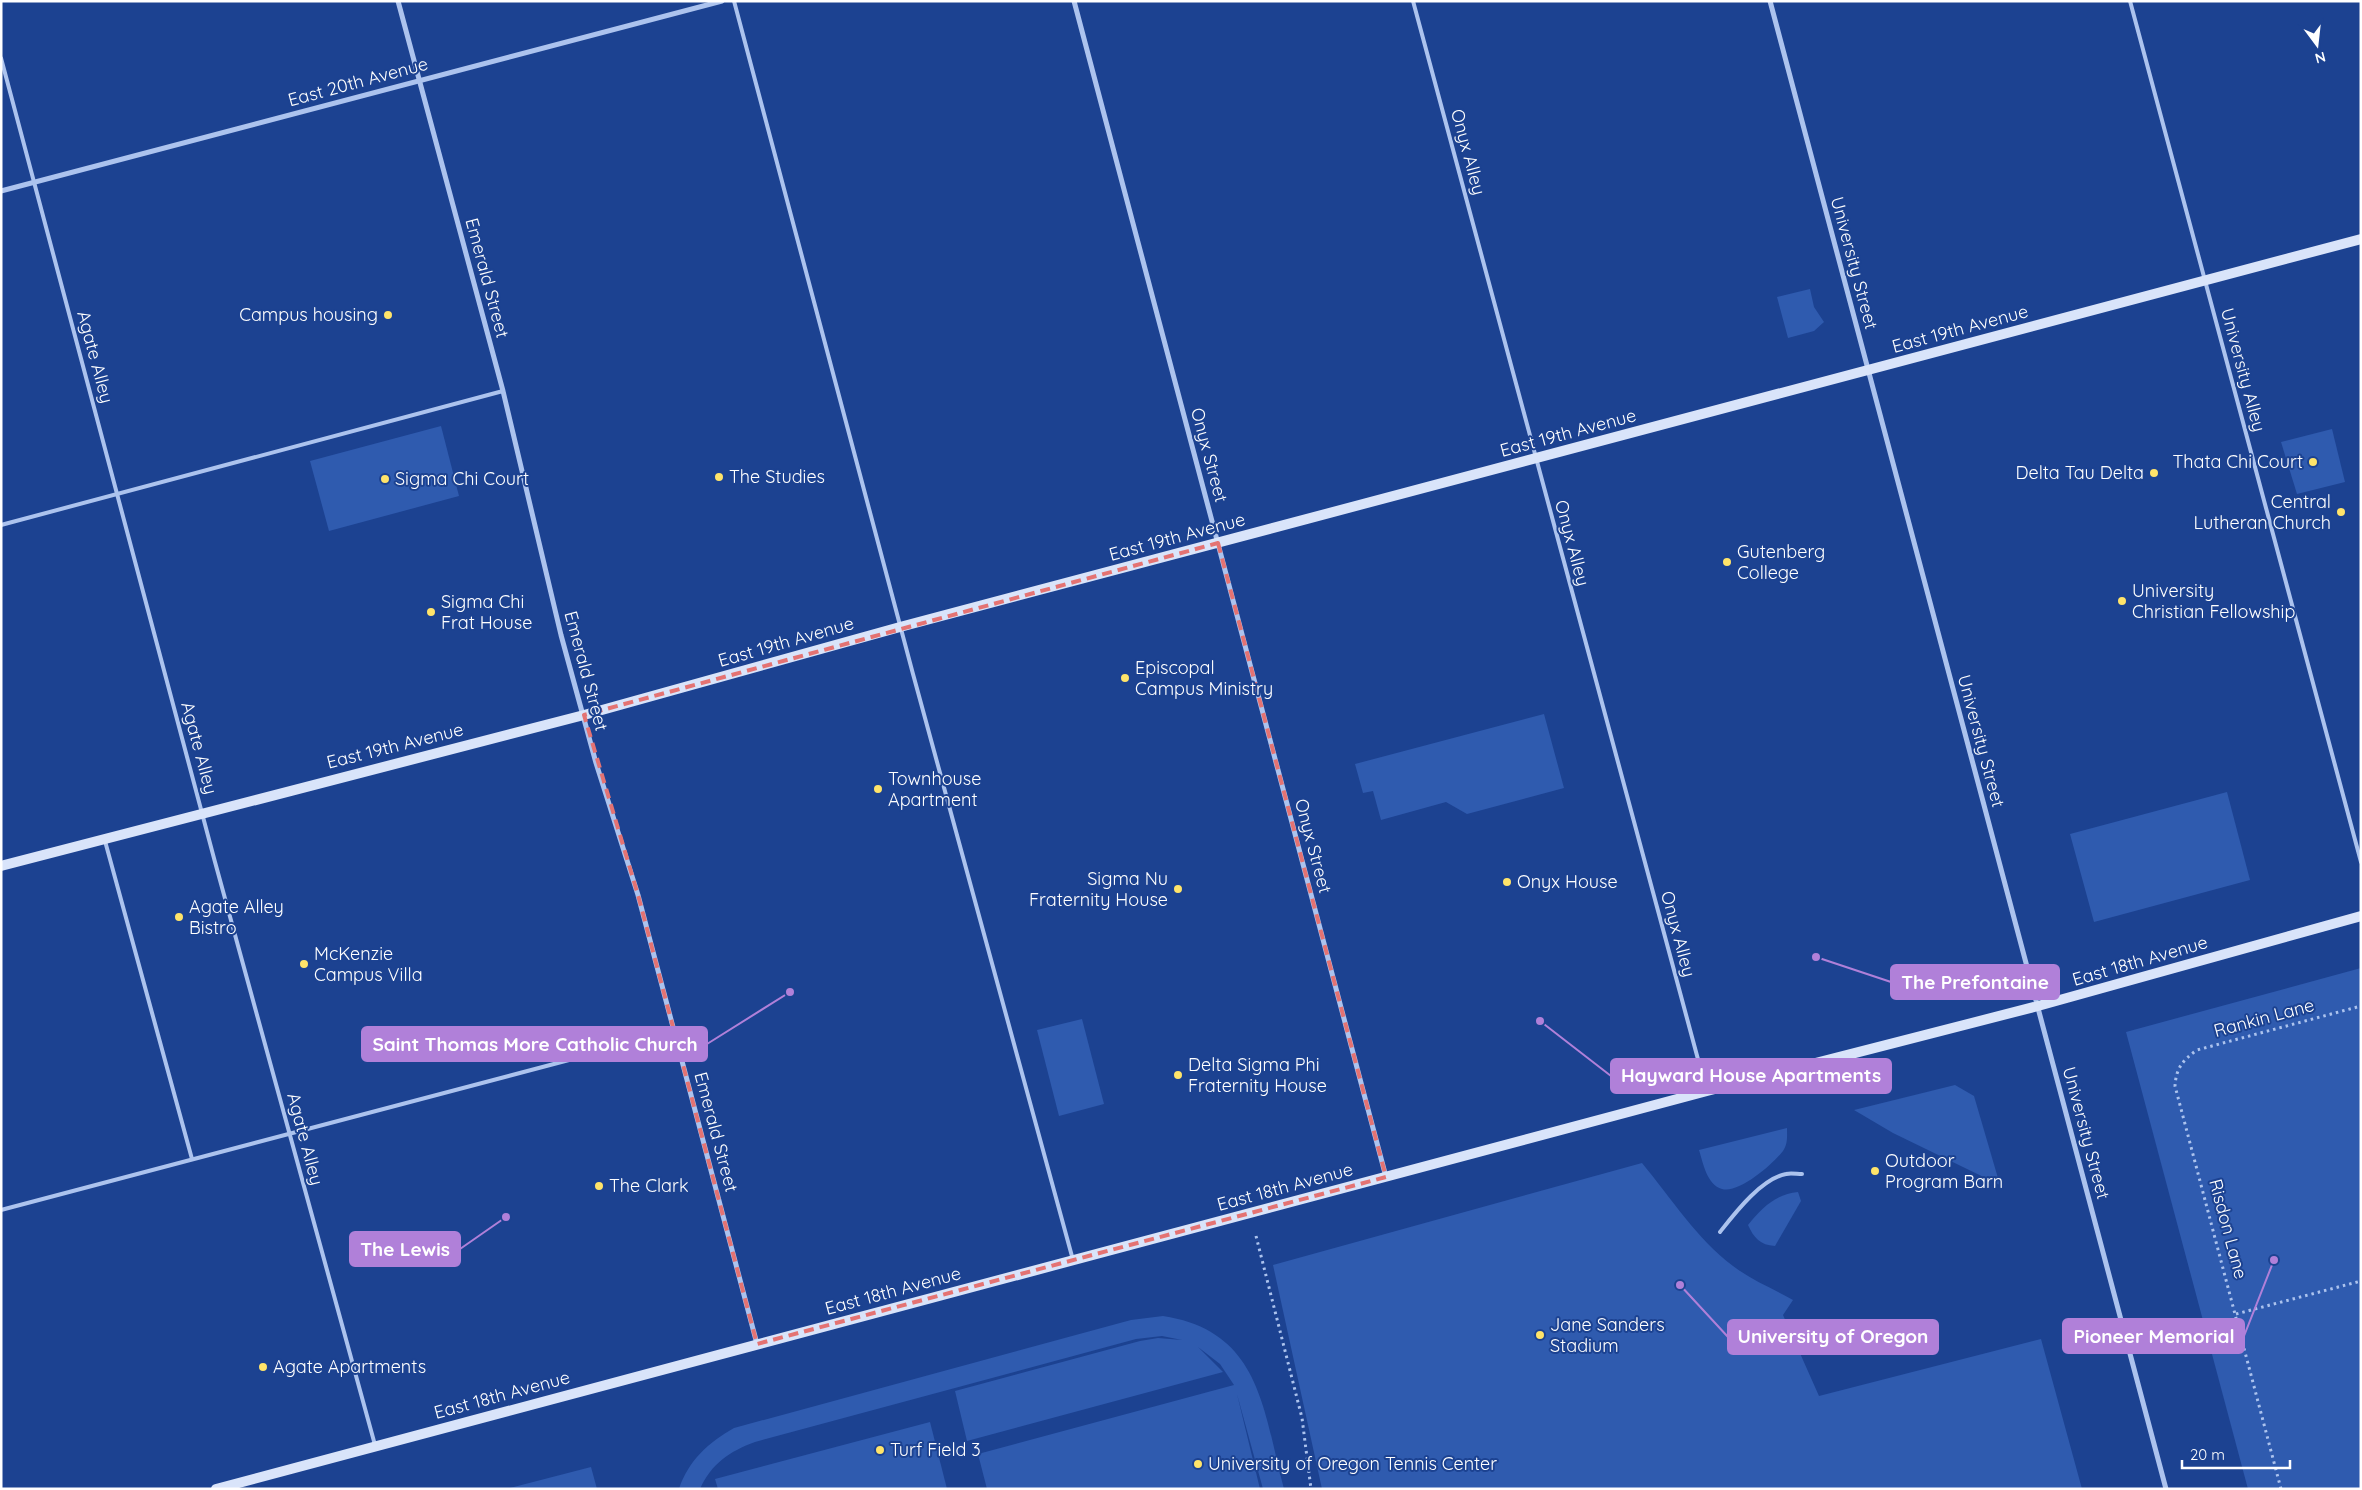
<svg xmlns="http://www.w3.org/2000/svg" width="2362" height="1490" font-family="Quicksand,sans-serif">
<rect width="100%" height="100%" fill="#1c4291"/>
<g fill="#2f5baf">
<polygon points="1810,289 1814,307 1824,322 1814,331 1788,338 1777,297"/>
<polygon points="441,426 459,496 329,531 310,461"/>
<polygon points="2332,429 2345,482 2297,494 2281,442"/>
<polygon points="1544,714 1564,788 1467,814 1446,802 1381,820 1373,791 1363,793 1355,764"/>
<polygon points="2227,792 2250,880 2094,922 2070,834"/>
<polygon points="2361,968 2361,1489 2248,1489 2126,1032"/>
<polygon points="1082,1019 1104,1104 1059,1116 1037,1030"/>
<polygon points="1955,1085 1974,1096 2000,1185 1893,1133 1854,1110"/>
<path d="M1787,1128C1787,1136 1788,1144 1783,1151C1773,1164 1739,1194 1722,1189C1707,1185 1703,1163 1699,1150Z"/>
<path d="M1642,1163C1671,1198 1697,1239 1733,1266C1751,1280 1774,1289 1793,1300L1783,1315L1819,1396L2041,1339L2082,1489H1322L1273,1265Z"/>
<path d="M1798,1192L1801,1201L1775,1246C1760,1245 1754,1238 1748,1225C1762,1208 1776,1194 1798,1192Z"/>
<path d="M1163,1316C1261,1331 1263,1410 1284,1489H1263L1237,1394L1260,1489H987L978,1454L1234,1385L1220,1364L1198,1347L1223,1372L967,1441L955,1391L1140,1341L1158,1338L1182,1340L1162,1336L1136,1339L755,1442C730,1451 711,1464 700,1489H679C688,1461 709,1442 734,1428L1131,1320Z"/>
<polygon points="930,1422 947,1489 718,1489 715,1479"/>
<polygon points="591,1467 597,1489 506,1489"/>
</g>
<g fill="none" stroke-linecap="round" stroke-linejoin="round">
<g stroke="#acc3ee" stroke-width="3" stroke-dasharray="2.5 4" stroke-linecap="butt">
<polyline points="1256,1236 1302,1418 1311,1489"/>
<polyline points="2236,1314 2361,1281"/>
<path d="M2281,1489L2175,1086C2176,1068 2183,1060 2197,1050L2361,1006"/>
</g>
<g stroke="#acc3ee" stroke-width="4">
<polyline points="734,1 913,674 1073,1260"/>
<polyline points="1413,1 1706,1089"/>
<polyline points="2130,1 2361,862"/>
<polyline points="1,58 215,862 375,1445"/>
<polyline points="1,525 503,391"/>
<polyline points="105,841 192,1159"/>
<polyline points="1,1210 675,1032"/>
<path d="M1720,1232C1735,1213 1761,1179 1786,1174C1790,1173 1797,1174 1802,1174"/>
</g>
<g stroke="#acc3ee" stroke-width="5">
<polyline points="398,1 503,391 561,635 596,763 638,895 757,1344"/>
<polyline points="1074,1 1386,1177"/>
<polyline points="1770,1 2166,1489"/>
<polyline points="1,191 722,1"/>
</g>
<g stroke="#d9e4fa" stroke-width="10">
<polyline points="1,866 584,715 900,627 2361,239"/>
<polyline points="216,1489 1707,1091 2038,1006 2361,916"/>
</g>
</g>
<path fill="none" stroke="#e47373" stroke-width="4" stroke-dasharray="10 6" stroke-linejoin="round" d="M1218,543L1386,1177L757,1344L638,895L584,715Z"/>
<g fill="#ffe46a" stroke="#1c4291" stroke-width="2">
<circle cx="388" cy="315" r="5"/>
<circle cx="2313" cy="462" r="5"/>
<circle cx="2154" cy="473" r="5"/>
<circle cx="719" cy="477" r="5"/>
<circle cx="385" cy="479" r="5"/>
<circle cx="2341" cy="512" r="5"/>
<circle cx="1727" cy="562" r="5"/>
<circle cx="2122" cy="601" r="5"/>
<circle cx="431" cy="612" r="5"/>
<circle cx="1125" cy="678" r="5"/>
<circle cx="878" cy="789" r="5"/>
<circle cx="1507" cy="882" r="5"/>
<circle cx="1178" cy="889" r="5"/>
<circle cx="179" cy="917" r="5"/>
<circle cx="304" cy="964" r="5"/>
<circle cx="1178" cy="1075" r="5"/>
<circle cx="1875" cy="1171" r="5"/>
<circle cx="599" cy="1186" r="5"/>
<circle cx="1540" cy="1335" r="5"/>
<circle cx="263" cy="1367" r="5"/>
<circle cx="880" cy="1450" r="5"/>
<circle cx="1198" cy="1464" r="5"/>
</g>
<g text-anchor="middle" stroke-width="4" stroke-linejoin="round" paint-order="stroke">
<g font-size="18" fill="#fff" stroke="#1c4291">
<text transform="translate(358 82) rotate(-15)" y="6">East 20th Avenue</text>
<text transform="translate(1468 152) rotate(75)" y="6">Onyx Alley</text>
<text transform="translate(1854 263) rotate(75)" y="6">University Street</text>
<text transform="translate(487 278) rotate(75)" y="6">Emerald Street</text>
<text transform="translate(1960 329) rotate(-15)" y="6">East 19th Avenue</text>
<text transform="translate(95 357) rotate(75)" y="6">Agate Alley</text>
<text transform="translate(2243 370) rotate(75)" y="6">University Alley</text>
<text transform="translate(1568 433) rotate(-15)" y="6">East 19th Avenue</text>
<text transform="translate(1209 455) rotate(75)" y="6">Onyx Street</text>
<text transform="translate(1177 537) rotate(-15)" y="6">East 19th Avenue</text>
<text transform="translate(1572 543) rotate(75)" y="6">Onyx Alley</text>
<text transform="translate(786 642) rotate(-16)" y="6">East 19th Avenue</text>
<text transform="translate(586 671) rotate(75)" y="6">Emerald Street</text>
<text transform="translate(1981 741) rotate(75)" y="6">University Street</text>
<text transform="translate(395 746) rotate(-14)" y="6">East 19th Avenue</text>
<text transform="translate(199 748) rotate(75)" y="6">Agate Alley</text>
<text transform="translate(1313 846) rotate(75)" y="6">Onyx Street</text>
<text transform="translate(1678 934) rotate(75)" y="6">Onyx Alley</text>
<text transform="translate(2140 961) rotate(-16)" y="6">East 18th Avenue</text>
<text transform="translate(2264 1018) rotate(-15)" y="6">Rankin Lane</text>
<text transform="translate(716 1132) rotate(75)" y="6">Emerald Street</text>
<text transform="translate(2086 1133) rotate(75)" y="6">University Street</text>
<text transform="translate(305 1139) rotate(75)" y="6">Agate Alley</text>
<text transform="translate(1285 1187) rotate(-15)" y="6">East 18th Avenue</text>
<text transform="translate(2228 1229) rotate(75)" y="6">Risdon Lane</text>
<text transform="translate(893 1291) rotate(-15)" y="6">East 18th Avenue</text>
<text transform="translate(502 1395) rotate(-15)" y="6">East 18th Avenue</text>
</g>
<g font-size="18" fill="#fff" stroke="#1c4291" text-anchor="start">
<text x="378" y="321" text-anchor="end">Campus housing</text>
<text x="2303" y="468" text-anchor="end">Thata Chi Court</text>
<text x="2144" y="479" text-anchor="end">Delta Tau Delta</text>
<text x="729" y="483">The Studies</text>
<text x="395" y="485">Sigma Chi Court</text>
<text x="2331" y="508" text-anchor="end">Central<tspan x="2331" dy="21">Lutheran Church</tspan></text>
<text x="1737" y="558">Gutenberg<tspan x="1737" dy="21">College</tspan></text>
<text x="2132" y="597">University<tspan x="2132" dy="21">Christian Fellowship</tspan></text>
<text x="441" y="608">Sigma Chi<tspan x="441" dy="21">Frat House</tspan></text>
<text x="1135" y="674">Episcopal<tspan x="1135" dy="21">Campus Ministry</tspan></text>
<text x="888" y="785">Townhouse<tspan x="888" dy="21">Apartment</tspan></text>
<text x="1168" y="885" text-anchor="end">Sigma Nu<tspan x="1168" dy="21">Fraternity House</tspan></text>
<text x="1517" y="888">Onyx House</text>
<text x="189" y="913">Agate Alley<tspan x="189" dy="21">Bistro</tspan></text>
<text x="314" y="960">McKenzie<tspan x="314" dy="21">Campus Villa</tspan></text>
<text x="1188" y="1071">Delta Sigma Phi<tspan x="1188" dy="21">Fraternity House</tspan></text>
<text x="1885" y="1167">Outdoor<tspan x="1885" dy="21">Program Barn</tspan></text>
<text x="609" y="1192">The Clark</text>
<text x="1550" y="1331">Jane Sanders<tspan x="1550" dy="21">Stadium</tspan></text>
<text x="273" y="1373">Agate Apartments</text>
<text x="890" y="1456">Turf Field 3</text>
<text x="1208" y="1470">University of Oregon Tennis Center</text>
</g>
</g>
<path fill="none" stroke="#b080d9" stroke-width="2" d="M1816 957L1891 982M790 992L707 1044M1540 1021L1611 1076M506 1217L460 1249M2274 1260L2244 1336M1680 1285L1728 1337"/>
<g fill="#b080d9" stroke="#1c4291" stroke-width="2">
<circle cx="1816" cy="957" r="5"/>
<circle cx="790" cy="992" r="5"/>
<circle cx="1540" cy="1021" r="5"/>
<circle cx="506" cy="1217" r="5"/>
<circle cx="2274" cy="1260" r="5"/>
<circle cx="1680" cy="1285" r="5"/>
</g>
<g fill="#b080d9" stroke="#b080d9" stroke-width="2">
<rect x="1891" y="965" width="168" height="34" rx="5"/>
<rect x="362" y="1027" width="345" height="34" rx="5"/>
<rect x="1611" y="1059" width="280" height="34" rx="5"/>
<rect x="350" y="1232" width="110" height="34" rx="5"/>
<rect x="2063" y="1319" width="181" height="34" rx="5"/>
<rect x="1728" y="1320" width="210" height="34" rx="5"/>
</g>
<g font-size="19" text-anchor="middle" font-weight="bold" fill="#fff">
<text x="1975" y="989">The Prefontaine</text>
<text x="535" y="1051">Saint Thomas More Catholic Church</text>
<text x="1751" y="1082">Hayward House Apartments</text>
<text x="405" y="1256">The Lewis</text>
<text x="2154" y="1343">Pioneer Memorial</text>
<text x="1833" y="1343">University of Oregon</text>
</g>
<rect width="2362" height="1490" fill="none" stroke="#ffffff" stroke-width="5"/>
<g transform="translate(2317 45) rotate(165)" stroke="#1c4291" stroke-width="4" paint-order="stroke">
<path d="M0-4L9 19L0 12L-9 19Z" fill="#ffffff"/>
<text y="-8" font-size="14" font-weight="bold" text-anchor="middle" fill="#ffffff">N</text>
</g>
<path d="M2182 1460v8h108v-8" fill="none" stroke="#ffffff" stroke-width="2.5"/>
<text x="2190" y="1460" font-size="15" fill="#ffffff" stroke="#1c4291" stroke-width="4" paint-order="stroke">20 m</text>
</svg>
